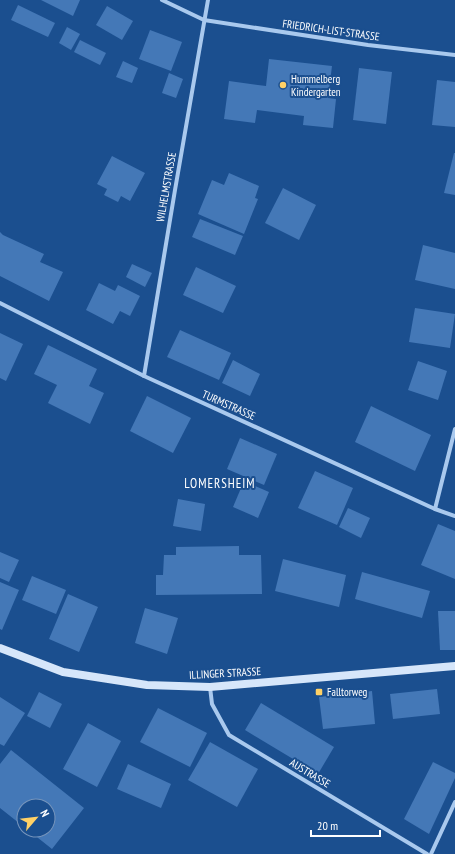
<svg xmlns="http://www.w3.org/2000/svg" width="455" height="854" font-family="'PT Sans Narrow',sans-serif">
<rect width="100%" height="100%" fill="#1b4f8f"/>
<g fill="#4478b7">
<polygon points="41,0 80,0 73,16"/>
<polygon points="18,5 55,23 48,37 11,20"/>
<polygon points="107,6 133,21 122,40 96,25"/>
<polygon points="67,27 80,34 71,50 59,43"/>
<polygon points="150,30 182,42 171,71 139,59"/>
<polygon points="80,40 106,53 100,65 74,52"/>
<polygon points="269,59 332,66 328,98 336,99 333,128 303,125 304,116 257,110 255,123 224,119 229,81 266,86"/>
<polygon points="123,61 138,68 132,83 116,77"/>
<polygon points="359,68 392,72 386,124 353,120"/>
<polygon points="169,73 183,79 176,98 162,93"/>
<polygon points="437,80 455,82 455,127 432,125"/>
<polygon points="454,153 455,153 455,195 444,193"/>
<polygon points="112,156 145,173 130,201 121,196 118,202 104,195 107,189 97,184"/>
<polygon points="229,173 259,186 255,198 258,199 244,234 198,214 212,180 224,185"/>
<polygon points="283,188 316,205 299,240 265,223"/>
<polygon points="200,219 243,236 235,255 192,237"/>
<polygon points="0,232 3,235 44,254 40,262 63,272 49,301 0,276"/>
<polygon points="423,245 455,253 455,289 415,280"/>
<polygon points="132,264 152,273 145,287 126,277"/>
<polygon points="196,267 236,286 223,313 183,295"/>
<polygon points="99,283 115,291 118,285 140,296 130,316 120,311 113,324 86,310"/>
<polygon points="415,308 455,314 450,348 409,342"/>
<polygon points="180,330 231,353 219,380 167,357"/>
<polygon points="0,333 23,344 6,381 0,378"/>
<polygon points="48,345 97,369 89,386 104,393 90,424 48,403 57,385 34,374"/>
<polygon points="233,360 260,374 250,396 222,383"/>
<polygon points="418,361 447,371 438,400 408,390"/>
<polygon points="147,396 191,418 173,453 130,431"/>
<polygon points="371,406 431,435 415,471 355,442"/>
<polygon points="240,438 277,454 264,485 227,469"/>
<polygon points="315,471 353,488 337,525 298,508"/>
<polygon points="244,481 269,492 258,518 233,507"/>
<polygon points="178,499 205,504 201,531 173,526"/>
<polygon points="348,508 370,518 361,538 339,527"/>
<polygon points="438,524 455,531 455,579 421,565"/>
<polygon points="239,546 239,555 261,555 262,594 156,595 156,575 163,575 164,555 176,555 176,547"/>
<polygon points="0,552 19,560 9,582 0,578"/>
<polygon points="283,559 346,575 339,607 275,591"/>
<polygon points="362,572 430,591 422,618 355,599"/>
<polygon points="32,576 66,590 56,614 22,600"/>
<polygon points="0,582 19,590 2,630 0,629"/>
<polygon points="68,594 98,607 79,652 49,639"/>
<polygon points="145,608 178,618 167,654 135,643"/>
<polygon points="438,611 455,611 455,650 440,650"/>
<polygon points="437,689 440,714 393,719 390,694"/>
<polygon points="372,691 375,724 323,729 319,697"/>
<polygon points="39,692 62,704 50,728 27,716"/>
<polygon points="0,697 25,713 4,746 0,744"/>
<polygon points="261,703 334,747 318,774 245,730"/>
<polygon points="158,708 207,733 190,767 140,742"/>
<polygon points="88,723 121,741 97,787 63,769"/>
<polygon points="210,742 258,769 237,807 188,780"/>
<polygon points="11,750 84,808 52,849 28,830 48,830 48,806 24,806 24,827 0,808 0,764"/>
<polygon points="433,762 455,773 455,778 429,834 404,819"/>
<polygon points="128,764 171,784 161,808 117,789"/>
</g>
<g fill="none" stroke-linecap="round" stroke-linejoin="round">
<g stroke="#a9c9ee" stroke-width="4">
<polyline points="162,0 204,20 368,45 455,55"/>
<polyline points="0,303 144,376 435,509 455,516"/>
<polyline points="144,376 175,190 208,0"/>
<polyline points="435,509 455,429"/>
<polyline points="210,687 212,704 229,735 427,854"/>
<polyline points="431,854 455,802"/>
</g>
<polyline stroke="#d6e6fa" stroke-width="8" points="0,648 63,672 147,685 210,687 455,666"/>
</g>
<g fill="#ffd166" stroke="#1b4f8f" stroke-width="1.5">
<circle cx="283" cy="85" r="4"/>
<rect x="315" y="688" width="8" height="8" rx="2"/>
</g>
<g text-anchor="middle" stroke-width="4" stroke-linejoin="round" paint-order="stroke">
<g font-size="11" fill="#fff" stroke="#1b4f8f">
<text transform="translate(331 30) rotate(8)" y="4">FRIEDRICH-LIST-STRASSE</text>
<text transform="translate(166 187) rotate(-80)" y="4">WILHELMSTRASSE</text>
<text transform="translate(229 405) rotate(24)" y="4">TURMSTRASSE</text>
<text transform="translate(225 673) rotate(-3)" y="4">ILLINGER STRASSE</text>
<text transform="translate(310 773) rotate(31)" y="4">AUSTRASSE</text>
</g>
<g font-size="11" fill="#fff" stroke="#1b4f8f" text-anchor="start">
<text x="291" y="83">Hummelberg<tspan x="291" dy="13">Kindergarten</tspan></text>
<text x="327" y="696">Falltorweg</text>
</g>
<g font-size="13" letter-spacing="1" fill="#fff" stroke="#1b4f8f">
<text x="220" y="488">LOMERSHEIM</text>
</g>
</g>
<g transform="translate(36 818) rotate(62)"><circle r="19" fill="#1b4f8f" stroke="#7695bc"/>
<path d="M0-3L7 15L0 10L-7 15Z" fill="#ffd166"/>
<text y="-6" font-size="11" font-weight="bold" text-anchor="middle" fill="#ffffff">N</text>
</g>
<path d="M311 830v6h69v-6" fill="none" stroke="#ffffff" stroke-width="2"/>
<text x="317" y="830" font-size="12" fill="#ffffff" stroke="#1b4f8f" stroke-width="3" paint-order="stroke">20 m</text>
</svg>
